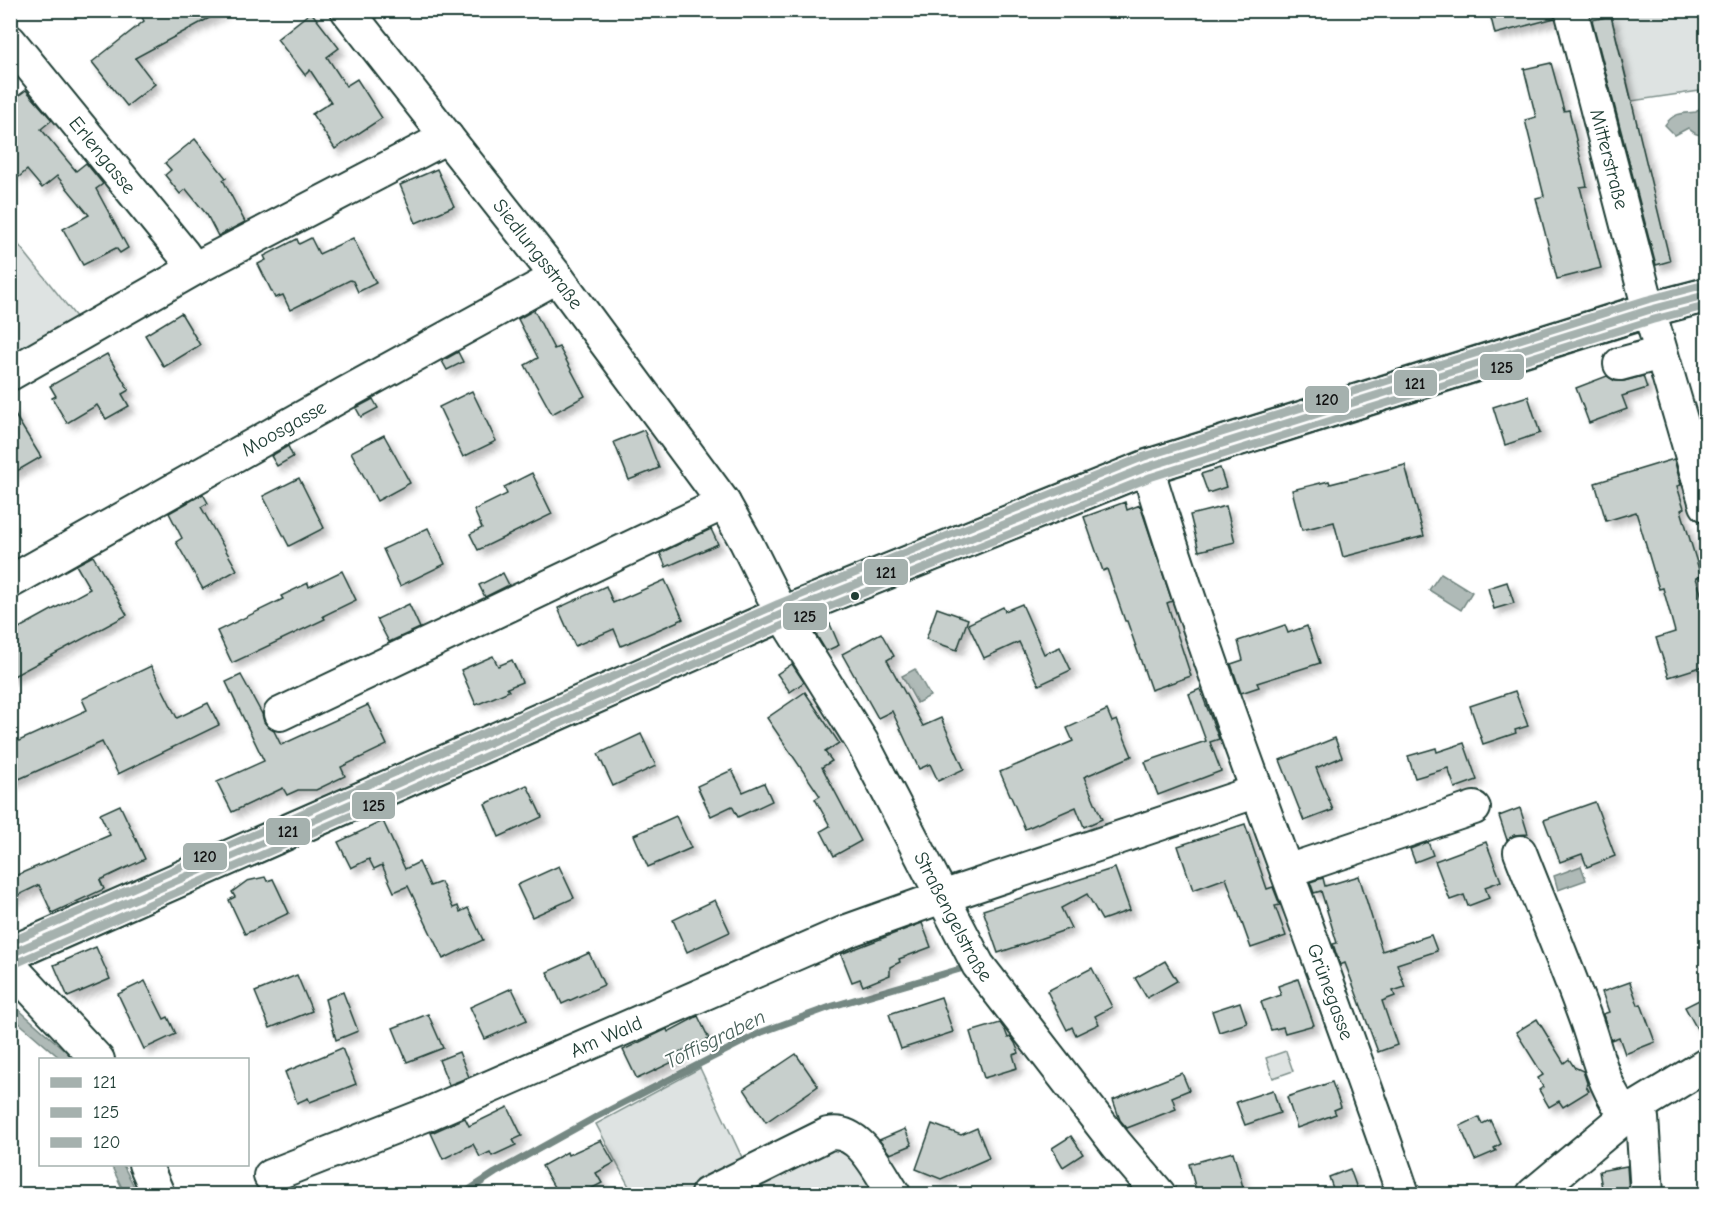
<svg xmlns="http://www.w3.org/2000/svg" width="1717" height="1205" font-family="'Comic Neue',sans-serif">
<defs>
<filter id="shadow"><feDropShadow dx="5.5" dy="5.5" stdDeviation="3" flood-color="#0004"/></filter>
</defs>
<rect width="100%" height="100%" fill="#fff"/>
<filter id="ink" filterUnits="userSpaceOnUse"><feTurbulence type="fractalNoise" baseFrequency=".0167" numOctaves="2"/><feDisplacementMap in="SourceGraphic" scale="12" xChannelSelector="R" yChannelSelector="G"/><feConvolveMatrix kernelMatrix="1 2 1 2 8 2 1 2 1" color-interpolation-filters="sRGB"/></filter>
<g filter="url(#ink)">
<g fill="#dee3e2" stroke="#7e908b" stroke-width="1.5">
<polygon points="1609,11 1706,11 1706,90 1632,101 1611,16"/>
<polygon points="10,234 81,323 10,362"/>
<polygon points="1286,1051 1293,1071 1273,1078 1266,1058"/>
<polygon points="700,1068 747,1168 694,1194 633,1194 596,1124"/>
<polygon points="841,1142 887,1194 749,1194 744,1184"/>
</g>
<g fill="#afbab7" stroke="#758883" stroke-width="1.5">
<path d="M1706,102V133C1698,137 1694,133 1688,128L1675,135L1665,125C1673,113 1682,113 1696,112Z"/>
<polygon points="1441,573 1472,592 1461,610 1429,590"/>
<polygon points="915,669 930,696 917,703 902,676"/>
<polygon points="1581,866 1586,880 1558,890 1554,876"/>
<polygon points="10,1002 68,1053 71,1059 61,1059 11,1016"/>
<polygon points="111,1165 123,1165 138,1194 125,1194"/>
</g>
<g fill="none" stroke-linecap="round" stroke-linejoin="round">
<polyline stroke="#758883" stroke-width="7" points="463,1194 495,1173 596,1117 762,1032 833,1006 967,967 969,969"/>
</g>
<g fill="#c7cfcc" stroke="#1f3d34" stroke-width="1.5" filter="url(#shadow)">
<polygon points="138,10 224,10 135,58 155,84 127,106 92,62 144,21"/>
<polygon points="1489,10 1554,10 1555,18 1495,34"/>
<polygon points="311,12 339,48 327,57 346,86 357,79 382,118 335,149 312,114 331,102 310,70 305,75 277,39"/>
<polygon points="1611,16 1670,261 1656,265 1592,20"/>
<polygon points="1551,63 1564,111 1569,110 1587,186 1580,187 1601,268 1557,279 1536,198 1544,196 1525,120 1536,117 1524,69"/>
<polygon points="26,90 52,120 41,129 76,171 86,163 103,184 96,189 128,248 120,253 116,248 83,265 63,229 89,215 57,176 42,188 27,170 19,177 10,166 10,141 18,135 10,125 10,102"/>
<polygon points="195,139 226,178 223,180 245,222 218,236 207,215 186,189 180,194 165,175 171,170 165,163"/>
<polygon points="437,169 454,206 416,223 400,185"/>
<polygon points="311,238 319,254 353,238 376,283 358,292 353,281 350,280 290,310 283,295 275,298 258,264 266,260 264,256 297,239 299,244"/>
<polygon points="534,310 554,349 559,347 585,396 552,414 525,365 538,358 518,319"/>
<polygon points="181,313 200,345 164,367 145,335"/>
<polygon points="458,352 463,362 447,370 442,361"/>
<polygon points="107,354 129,390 122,394 129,406 106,419 97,405 67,423 52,398 56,396 50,386"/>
<polygon points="1607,376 1615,381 1624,381 1643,376 1647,388 1622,396 1627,409 1589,423 1576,388"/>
<polygon points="472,391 496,441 463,457 439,407"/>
<polygon points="1528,396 1540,433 1505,445 1493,407"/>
<polygon points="373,399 378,408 361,417 356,408"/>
<polygon points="10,407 41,457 10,475"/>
<polygon points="644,430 659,468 629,480 614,442"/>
<polygon points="384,435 410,483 377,501 351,452"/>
<polygon points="288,446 293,457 277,466 271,456"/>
<polygon points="1674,459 1681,485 1677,486 1684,508 1681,510 1701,576 1696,578 1707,612 1707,665 1669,677 1656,638 1675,632 1663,588 1659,589 1636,512 1606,521 1595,483"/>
<polygon points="1405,465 1424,536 1343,557 1334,522 1302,530 1292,490 1329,481 1330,484"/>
<polygon points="1220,468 1226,487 1208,493 1201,474"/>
<polygon points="532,473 552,514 478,550 470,534 482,528 474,510 507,494 504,487"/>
<polygon points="299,478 324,528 289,546 263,496"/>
<polygon points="203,494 208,503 201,507 237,570 203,589 176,542 182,538 169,513"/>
<polygon points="1125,502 1127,510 1140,505 1172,601 1167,603 1191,676 1151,690 1127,621 1125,621 1107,569 1103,571 1084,517"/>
<polygon points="1226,506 1235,542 1199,551 1190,515"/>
<polygon points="428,528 445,564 400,586 383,549"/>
<polygon points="711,529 718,544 666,567 660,553"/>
<polygon points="93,556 127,615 10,678 10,633 90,589 76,565"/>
<polygon points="342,571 356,600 323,616 325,619 232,663 217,631 283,599 281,596 308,583 309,587"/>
<polygon points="503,573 509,585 485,597 479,585"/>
<polygon points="665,580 683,619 621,646 614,629 575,646 558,608 606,586 613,603"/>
<polygon points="1507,582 1514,603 1494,609 1488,588"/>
<polygon points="409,604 420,628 389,642 377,619"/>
<polygon points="1022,604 1044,654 1060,647 1071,670 1039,685 1019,642 984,658 968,624 1003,607 1005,611"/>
<polygon points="937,608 968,619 957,650 926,639"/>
<polygon points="830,624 839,645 826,651 814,631"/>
<polygon points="1285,625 1288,633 1307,626 1320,663 1257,683 1259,687 1241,693 1231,664 1243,660 1238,641"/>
<polygon points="881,633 894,656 887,660 923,726 941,718 964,769 938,781 930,764 919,769 892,711 878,718 842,654"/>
<polygon points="493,656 498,666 512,660 522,682 507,688 509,691 476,705 461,670"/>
<polygon points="792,664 804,682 790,692 777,674"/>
<polygon points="151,666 177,718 208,703 219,725 118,774 102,742 10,783 10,745 87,710 82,699"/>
<polygon points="241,675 262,714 264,722 269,728 274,731 281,745 368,705 387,745 341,767 345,776 316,790 298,790 287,795 283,788 232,812 217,782 264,761 226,682"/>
<polygon points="1200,689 1219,739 1210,742 1221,771 1158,795 1145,762 1206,741 1189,694"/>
<polygon points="1515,691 1528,726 1515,730 1516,733 1483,744 1470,706"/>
<polygon points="805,692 839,743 825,752 832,761 822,767 861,841 834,856 821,831 830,826 815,799 820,796 767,718"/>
<polygon points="1107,710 1112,722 1117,720 1132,756 1084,777 1102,819 1084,827 1076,807 1025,829 1000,772 1073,741 1067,728"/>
<polygon points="641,734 656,766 613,786 598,754"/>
<polygon points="1335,738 1342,757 1316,768 1333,810 1304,821 1280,760"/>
<polygon points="1464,743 1477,780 1455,788 1448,768 1415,778 1408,756 1436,748 1437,752"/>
<polygon points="732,770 743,792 764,783 772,801 738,817 732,806 711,816 697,786"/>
<polygon points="527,785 542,817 499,837 485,804"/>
<polygon points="1595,802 1615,856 1587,867 1582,854 1560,862 1544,820"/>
<polygon points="120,805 145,859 100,880 104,889 52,913 39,885 10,899 10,878 110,835 100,814"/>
<polygon points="1520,808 1528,834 1514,835 1507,840 1499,816"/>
<polygon points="676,816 691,848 648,867 634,835"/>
<polygon points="383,821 405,869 419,862 430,886 441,882 453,908 458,906 460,912 468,908 483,940 443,959 408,886 394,892 382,865 374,869 369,859 351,868 338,842"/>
<polygon points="1245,824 1267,889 1273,887 1280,905 1275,906 1286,936 1251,948 1226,878 1193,890 1178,846"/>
<polygon points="1428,842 1433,855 1415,862 1410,849"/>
<polygon points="1486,842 1501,881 1485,887 1489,898 1468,906 1464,895 1450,900 1435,861"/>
<polygon points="559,866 574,898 532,917 517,885"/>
<polygon points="1115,868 1130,910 1102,920 1087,894 1061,908 1071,928 998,953 983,910"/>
<polygon points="1359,876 1382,951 1431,935 1437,951 1397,964 1405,987 1393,991 1395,996 1382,1001 1397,1045 1378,1052 1345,963 1340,965 1333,944 1337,943 1321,891 1314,893 1310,882 1323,878 1325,886"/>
<polygon points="265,877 267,881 273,879 289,913 245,934 229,900 235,897 232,892 247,881"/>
<polygon points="715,900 730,932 687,952 673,920"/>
<polygon points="922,923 931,947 899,959 900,962 890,967 890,975 863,986 860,979 852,982 841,954"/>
<polygon points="96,947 110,979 68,997 54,965"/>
<polygon points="589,953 604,985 562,1004 547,972"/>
<polygon points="1165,961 1177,981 1147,998 1135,978"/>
<polygon points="1092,968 1112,1007 1095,1016 1099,1024 1076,1035 1072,1027 1067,1030 1047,991"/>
<polygon points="297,975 312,1011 270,1028 255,992"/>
<polygon points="1298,979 1314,1025 1285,1033 1283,1027 1271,1030 1261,1002 1281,995 1278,986"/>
<polygon points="145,981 164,1019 168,1017 176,1034 144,1049 118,994"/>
<polygon points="1630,982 1638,1005 1641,1004 1655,1042 1625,1054 1619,1037 1611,1040 1603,1014 1609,1012 1602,992"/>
<polygon points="512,988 527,1020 485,1039 470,1007"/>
<polygon points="343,992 358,1031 336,1040 325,999"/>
<polygon points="1707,996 1707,1047 1685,1007"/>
<polygon points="941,997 953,1032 901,1049 889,1014"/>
<polygon points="1240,1002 1247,1023 1219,1032 1212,1011"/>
<polygon points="428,1014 443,1048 407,1062 393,1028"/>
<polygon points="698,1016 709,1039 679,1053 681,1058 637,1079 623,1050 667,1029 668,1032"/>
<polygon points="1537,1019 1564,1063 1569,1059 1574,1067 1583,1071 1587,1083 1586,1086 1589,1091 1563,1107 1559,1101 1549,1107 1539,1090 1543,1087 1538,1078 1543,1075 1516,1032"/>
<polygon points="1000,1023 1005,1030 1008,1038 1011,1037 1015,1043 1019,1053 1013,1055 1017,1068 984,1078 970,1032"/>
<polygon points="342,1048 356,1084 310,1102 308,1098 297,1103 285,1072"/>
<polygon points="459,1052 469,1077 449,1085 439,1060"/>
<polygon points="796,1054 818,1086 766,1122 744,1089"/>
<polygon points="1182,1073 1189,1090 1172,1097 1176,1109 1127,1128 1120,1120 1113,1100"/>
<polygon points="1332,1082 1341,1107 1334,1110 1336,1114 1297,1128 1287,1097"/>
<polygon points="1273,1090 1280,1113 1245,1125 1236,1102"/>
<polygon points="508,1107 522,1136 513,1140 516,1145 492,1156 490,1152 480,1157 473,1144 443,1159 431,1133 465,1118 469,1126"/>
<polygon points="1479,1117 1482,1124 1490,1120 1501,1144 1494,1148 1496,1151 1475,1160 1460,1126"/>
<polygon points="932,1124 961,1135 977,1128 989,1158 941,1179 916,1169"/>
<polygon points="905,1129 912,1145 890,1154 879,1140"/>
<polygon points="1071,1136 1083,1154 1063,1167 1052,1148"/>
<polygon points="601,1140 614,1163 596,1173 602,1183 581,1194 558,1194 542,1166 567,1152 568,1155"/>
<polygon points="1233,1152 1245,1194 1197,1194 1189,1164"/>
<polygon points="1627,1166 1629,1194 1603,1194 1599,1171"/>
<polygon points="1350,1169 1359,1194 1335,1194 1329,1177"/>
</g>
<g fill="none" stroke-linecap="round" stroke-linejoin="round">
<defs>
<g id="minor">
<path id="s1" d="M347,10L557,277L724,503L746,542L782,614L862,742L978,965L1117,1145L1159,1194"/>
<path id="s2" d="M1571,10L1649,310L1706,505"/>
<path id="s3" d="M10,41L182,252L194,269"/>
<polyline points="1620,364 1661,353"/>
<polyline points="10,374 194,269 447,137"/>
<path id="s4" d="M1147,467C1222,713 1320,951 1403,1194"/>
<path id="s5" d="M10,582L344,394L557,277"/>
<polyline points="280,714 724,503"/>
<path d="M1520,852C1541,906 1564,960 1584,1015C1598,1052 1601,1085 1627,1116"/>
<polyline points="1287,871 1474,808"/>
<polyline points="10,966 98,1060"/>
<polyline points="1637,1107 1642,1118 1647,1194"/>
<polyline points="145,1164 158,1194"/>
<path id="s6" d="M270,1176L428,1114L850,930L942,897L1258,791"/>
<path d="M707,1194L828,1134C860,1127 879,1172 894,1194"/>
<polyline points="1533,1194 1637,1107 1706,1065"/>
</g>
<polyline id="major" points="10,954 782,614 1147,467 1649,310 1706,295"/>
</defs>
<use href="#minor" stroke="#1f3d34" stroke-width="36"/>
<use href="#major" stroke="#1f3d34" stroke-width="38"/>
<use href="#minor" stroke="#fff" stroke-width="32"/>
<use href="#major" stroke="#fff" stroke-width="33"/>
<defs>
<polyline id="bus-1" points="10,954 782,614 1147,467 1649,310 1706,295"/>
<polyline id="bus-2" points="14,964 786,624 1151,477 1652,320 1706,306"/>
<polyline id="bus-3" points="10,942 778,604 1143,457 1646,300 1703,285"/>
</defs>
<use href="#bus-1" stroke="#fff" stroke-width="12"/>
<use href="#bus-2" stroke="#fff" stroke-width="12"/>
<use href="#bus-3" stroke="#fff" stroke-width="12"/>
<use href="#bus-1" stroke="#a5b1ae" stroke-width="8"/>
<use href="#bus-2" stroke="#a5b1ae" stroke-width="8"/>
<use href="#bus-3" stroke="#a5b1ae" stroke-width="8"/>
</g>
</g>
<circle fill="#1f3d34" stroke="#fff" stroke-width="2" cx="855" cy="596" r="5"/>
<g text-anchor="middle" stroke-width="4.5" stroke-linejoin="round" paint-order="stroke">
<g font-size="20" fill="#1f3d34" stroke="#fff">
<text dy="7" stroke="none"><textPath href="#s3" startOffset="147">Erlengasse</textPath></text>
<text dy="7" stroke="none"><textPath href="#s2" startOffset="154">Mitterstraße</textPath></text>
<text dy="7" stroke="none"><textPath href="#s1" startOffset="310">Siedlungsstraße</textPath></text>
<text dy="7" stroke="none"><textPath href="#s5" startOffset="314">Moosgasse</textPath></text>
<text dy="7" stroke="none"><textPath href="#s1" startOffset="1094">Straßengelstraße</textPath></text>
<text dy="7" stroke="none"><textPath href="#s4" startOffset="556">Grünegasse</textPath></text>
<text dy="7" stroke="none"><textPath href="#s6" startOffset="364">Am Wald</textPath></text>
</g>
<g font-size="21" font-style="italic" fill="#4a625b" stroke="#fff">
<text transform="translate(715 1039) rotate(-26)" y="7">Toffisgraben</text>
</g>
</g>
<g stroke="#fff" stroke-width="2">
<rect x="1479" y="353" width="46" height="28" rx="6" fill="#a5b1ae"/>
<rect x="1393" y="369" width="45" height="28" rx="6" fill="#a5b1ae"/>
<rect x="1304" y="385" width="46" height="29" rx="6" fill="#a5b1ae"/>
<rect x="863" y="558" width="46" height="28" rx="6" fill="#a5b1ae"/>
<rect x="782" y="602" width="46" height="29" rx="6" fill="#a5b1ae"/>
<rect x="351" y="791" width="45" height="29" rx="6" fill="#a5b1ae"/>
<rect x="265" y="817" width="46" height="29" rx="6" fill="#a5b1ae"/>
<rect x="182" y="842" width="46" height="29" rx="6" fill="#a5b1ae"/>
</g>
<g font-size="16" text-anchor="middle" font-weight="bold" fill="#111">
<text x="1502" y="373">125</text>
<text x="1415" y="389">121</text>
<text x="1327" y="405">120</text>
<text x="886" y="578">121</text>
<text x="805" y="622">125</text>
<text x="374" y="811">125</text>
<text x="288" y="837">121</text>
<text x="205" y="862">120</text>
</g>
<rect width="1717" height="1205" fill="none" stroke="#fff" stroke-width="36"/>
<rect x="18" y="18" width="1681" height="1169" fill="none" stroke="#1f3d34" stroke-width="2" filter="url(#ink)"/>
<rect x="39" y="1058" width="210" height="108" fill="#ffffff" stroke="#a5b1ae" stroke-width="1.5"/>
<rect x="51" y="1078" width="30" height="9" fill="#a5b1ae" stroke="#a5b1ae" stroke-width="1.5"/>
<text x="93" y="1088" font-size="18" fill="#1f3d34">121</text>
<rect x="51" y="1108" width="30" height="9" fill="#a5b1ae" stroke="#a5b1ae" stroke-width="1.5"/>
<text x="93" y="1118" font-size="18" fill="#1f3d34">125</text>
<rect x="51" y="1138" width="30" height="9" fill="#a5b1ae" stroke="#a5b1ae" stroke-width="1.5"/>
<text x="93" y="1148" font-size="18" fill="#1f3d34">120</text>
</svg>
